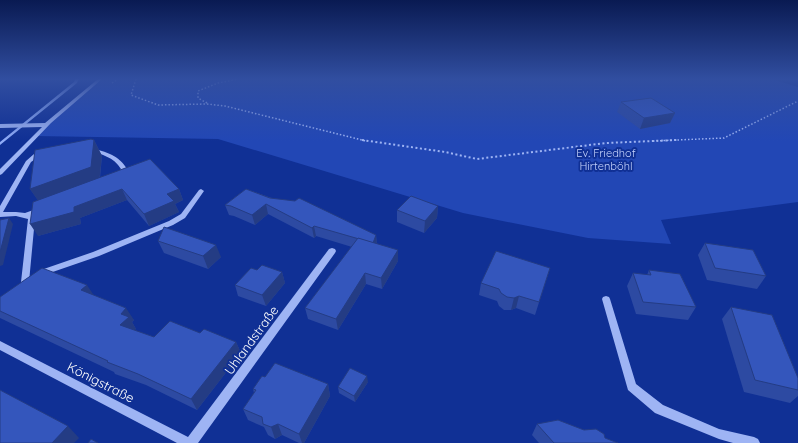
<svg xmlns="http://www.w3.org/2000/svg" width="798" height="443" font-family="Quicksand,sans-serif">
<rect width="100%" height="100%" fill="#103095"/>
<polygon fill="#2247b5" points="100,79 772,79 798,87 798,202 661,220 671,244 588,238 463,213 218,139 35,136 49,122"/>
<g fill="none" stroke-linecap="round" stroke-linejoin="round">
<polygon fill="#8fabf7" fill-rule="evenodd" points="75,79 79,79 77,83 0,145 0,142 74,82"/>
<g stroke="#9eb4f4" stroke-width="1.5" stroke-dasharray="1.5 2" stroke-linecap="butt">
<polyline points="136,79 131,95 158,105 207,104 225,106 366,141"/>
<polyline points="112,83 118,79"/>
<polyline points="207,103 198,98 198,91 218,83 238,79"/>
<polyline points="653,141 724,138 798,101"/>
</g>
<polyline stroke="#9eb4f4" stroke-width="2" stroke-dasharray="2 2.5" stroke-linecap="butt" points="362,140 445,152 477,159 606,143 677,140"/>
<g fill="#9eb4f4" fill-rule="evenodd">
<polygon points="98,79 102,79 51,123 2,174 0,175 0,169 42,127 0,128 0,124 45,123"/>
<path d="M91,148C106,152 119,155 127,169L120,177H116L115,176L121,169C114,157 101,154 89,151V149Z"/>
<polygon points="41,151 44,153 31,162 3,212 16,212 25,213 39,208 42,210 41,211 32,215 35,218 29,282 28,284 25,285 22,284 21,282 28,219 16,216 0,217 0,206 26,161 34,154"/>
<polygon points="201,189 204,191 185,218 173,225 99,256 41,276 38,275 37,273 38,271 93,252 169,221 181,214 199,190"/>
<polygon points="332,248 335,249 336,251 335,253 198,443 177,443 0,350 0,341 188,437 329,249"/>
<polygon points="606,296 609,297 610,299 636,384 663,405 719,429 754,437 758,439 760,443 733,443 719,439 655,413 628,390 602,299 603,297"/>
</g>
</g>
<g fill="#2d4aa2">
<polygon points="621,102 675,113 670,123 640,129 617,112"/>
<polygon points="94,140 102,156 100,178 179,189 183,200 175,204 179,212 149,226 127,200 80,218 81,224 38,236 38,200 30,189"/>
<polygon points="246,189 376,235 377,244 398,261 382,289 366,284 338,330 308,319 305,308 352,247 316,236 314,238 268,214 255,225 234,216 229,215 225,205"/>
<polygon points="438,206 437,218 424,233 397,222 397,210"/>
<polygon points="158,241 221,257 208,269 164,253"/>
<polygon points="705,243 766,276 757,289 707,280 698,255"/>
<polygon points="550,268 535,315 516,308 511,310 504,310 499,306 497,301 479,295 481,283"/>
<polygon points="257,270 282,272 285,283 266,306 238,296 235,285"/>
<polygon points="649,270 696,307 688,320 636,314 627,286 633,273 647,275"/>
<polygon points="94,295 134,320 132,322 136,329 134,330 154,337 200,333 236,342 241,353 197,410 146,385 115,374 114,372 0,318 0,297"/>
<polygon points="731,307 798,378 798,396 790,403 744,392 722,319"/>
<polygon points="265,377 328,384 330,396 304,443 299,443 282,435 275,439 268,435 264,427 248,420 243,409 254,393 253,389"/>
<polygon points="368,382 355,402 339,393 338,387"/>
<polygon points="537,424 605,438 618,443 539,443 532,435"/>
</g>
<g fill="#243c84">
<polygon points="675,113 670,123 640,129 644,118"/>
<polygon points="94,140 102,156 99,183 41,205 30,189"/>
<polygon points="122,189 127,200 80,218 81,224 38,236 30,224 74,207"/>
<polygon points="179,189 183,200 175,204 179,212 149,226 144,214 167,194"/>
<polygon points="266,204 268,214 255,225 252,215"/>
<polygon points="438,206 437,218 424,233 425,221"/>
<polygon points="9,218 13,224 3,265 0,266 0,252"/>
<polygon points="314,226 316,236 314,238 312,228"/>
<polygon points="376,235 377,245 373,243"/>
<polygon points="216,245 221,257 208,269 203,256"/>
<polygon points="398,250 398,261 382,289 381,278"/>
<polygon points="282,272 285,283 266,306 262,295"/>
<polygon points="365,273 366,284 338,330 336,319"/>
<polygon points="87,285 95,297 81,290"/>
<polygon points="519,296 516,308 511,310 514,298"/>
<polygon points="126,308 134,320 132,322 136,329 128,336 120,325 121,314"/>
<polygon points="236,342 241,353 197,410 191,399"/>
<polygon points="367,376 368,382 355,402 354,396"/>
<polygon points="328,384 330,396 304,443 302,443 299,434"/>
<polygon points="278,424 282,435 275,439 271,427"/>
<polygon points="68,426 79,438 74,443 52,443"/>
</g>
<g fill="#3456bc" stroke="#243c84">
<polygon points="651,98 675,113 644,118 621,102"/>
<polygon points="91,139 94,140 91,167 30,189 35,150"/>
<polygon points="150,159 179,189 167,194 174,201 144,214 122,189 74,207 74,212 30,224 33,202"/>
<polygon points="246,189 270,198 295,201 299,198 376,235 373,243 314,226 312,228 266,204 252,215 231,206 225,205"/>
<polygon points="411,196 438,206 425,221 397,210"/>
<polygon points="9,218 0,252 0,220"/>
<polygon points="164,227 216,245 203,256 158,241"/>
<polygon points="358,238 398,250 381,278 365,273 336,319 305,308"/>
<polygon points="705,243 753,250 766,276 715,268"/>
<polygon points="496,251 550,268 539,302 519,296 514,298 507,297 501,293 499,289 481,283"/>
<polygon points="262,265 282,272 262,295 235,285 251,268 257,270"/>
<polygon points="42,268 87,285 81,290 126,308 121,314 129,317 120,325 154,337 170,321 200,333 204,329 236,342 191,399 138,374 107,362 108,361 0,311 0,297"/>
<polygon points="649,270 680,274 696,307 643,302 633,273 651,275"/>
<polygon points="731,307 772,315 798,378 798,390 755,380"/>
<polygon points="275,363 328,384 299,434 278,424 271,427 263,424 262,417 243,409 256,390 253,389 262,376 265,377"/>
<polygon points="350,368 367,376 354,396 338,387"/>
<polygon points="0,390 68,426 52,443 0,443"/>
<polygon points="558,420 584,430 596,429 604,434 605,438 618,443 554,443 537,424"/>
<polygon points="91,439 98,443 88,443"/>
</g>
<linearGradient id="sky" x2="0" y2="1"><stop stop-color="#091a52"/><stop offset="0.56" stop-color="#314ea0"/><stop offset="1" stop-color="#314ea0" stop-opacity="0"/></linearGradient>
<rect width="798" height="141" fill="url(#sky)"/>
<g text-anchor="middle" stroke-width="4" stroke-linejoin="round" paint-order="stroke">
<g font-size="11" fill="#c6d4fe" stroke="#103095">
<text x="606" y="157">Ev. Friedhof<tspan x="606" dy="13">Hirtenböhl</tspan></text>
</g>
<g font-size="13" fill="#fff" stroke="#103095">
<text transform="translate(251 340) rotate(-54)" y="5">Uhlandstraße</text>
<text transform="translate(101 382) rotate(27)" y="5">Königstraße</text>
</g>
</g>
</svg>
